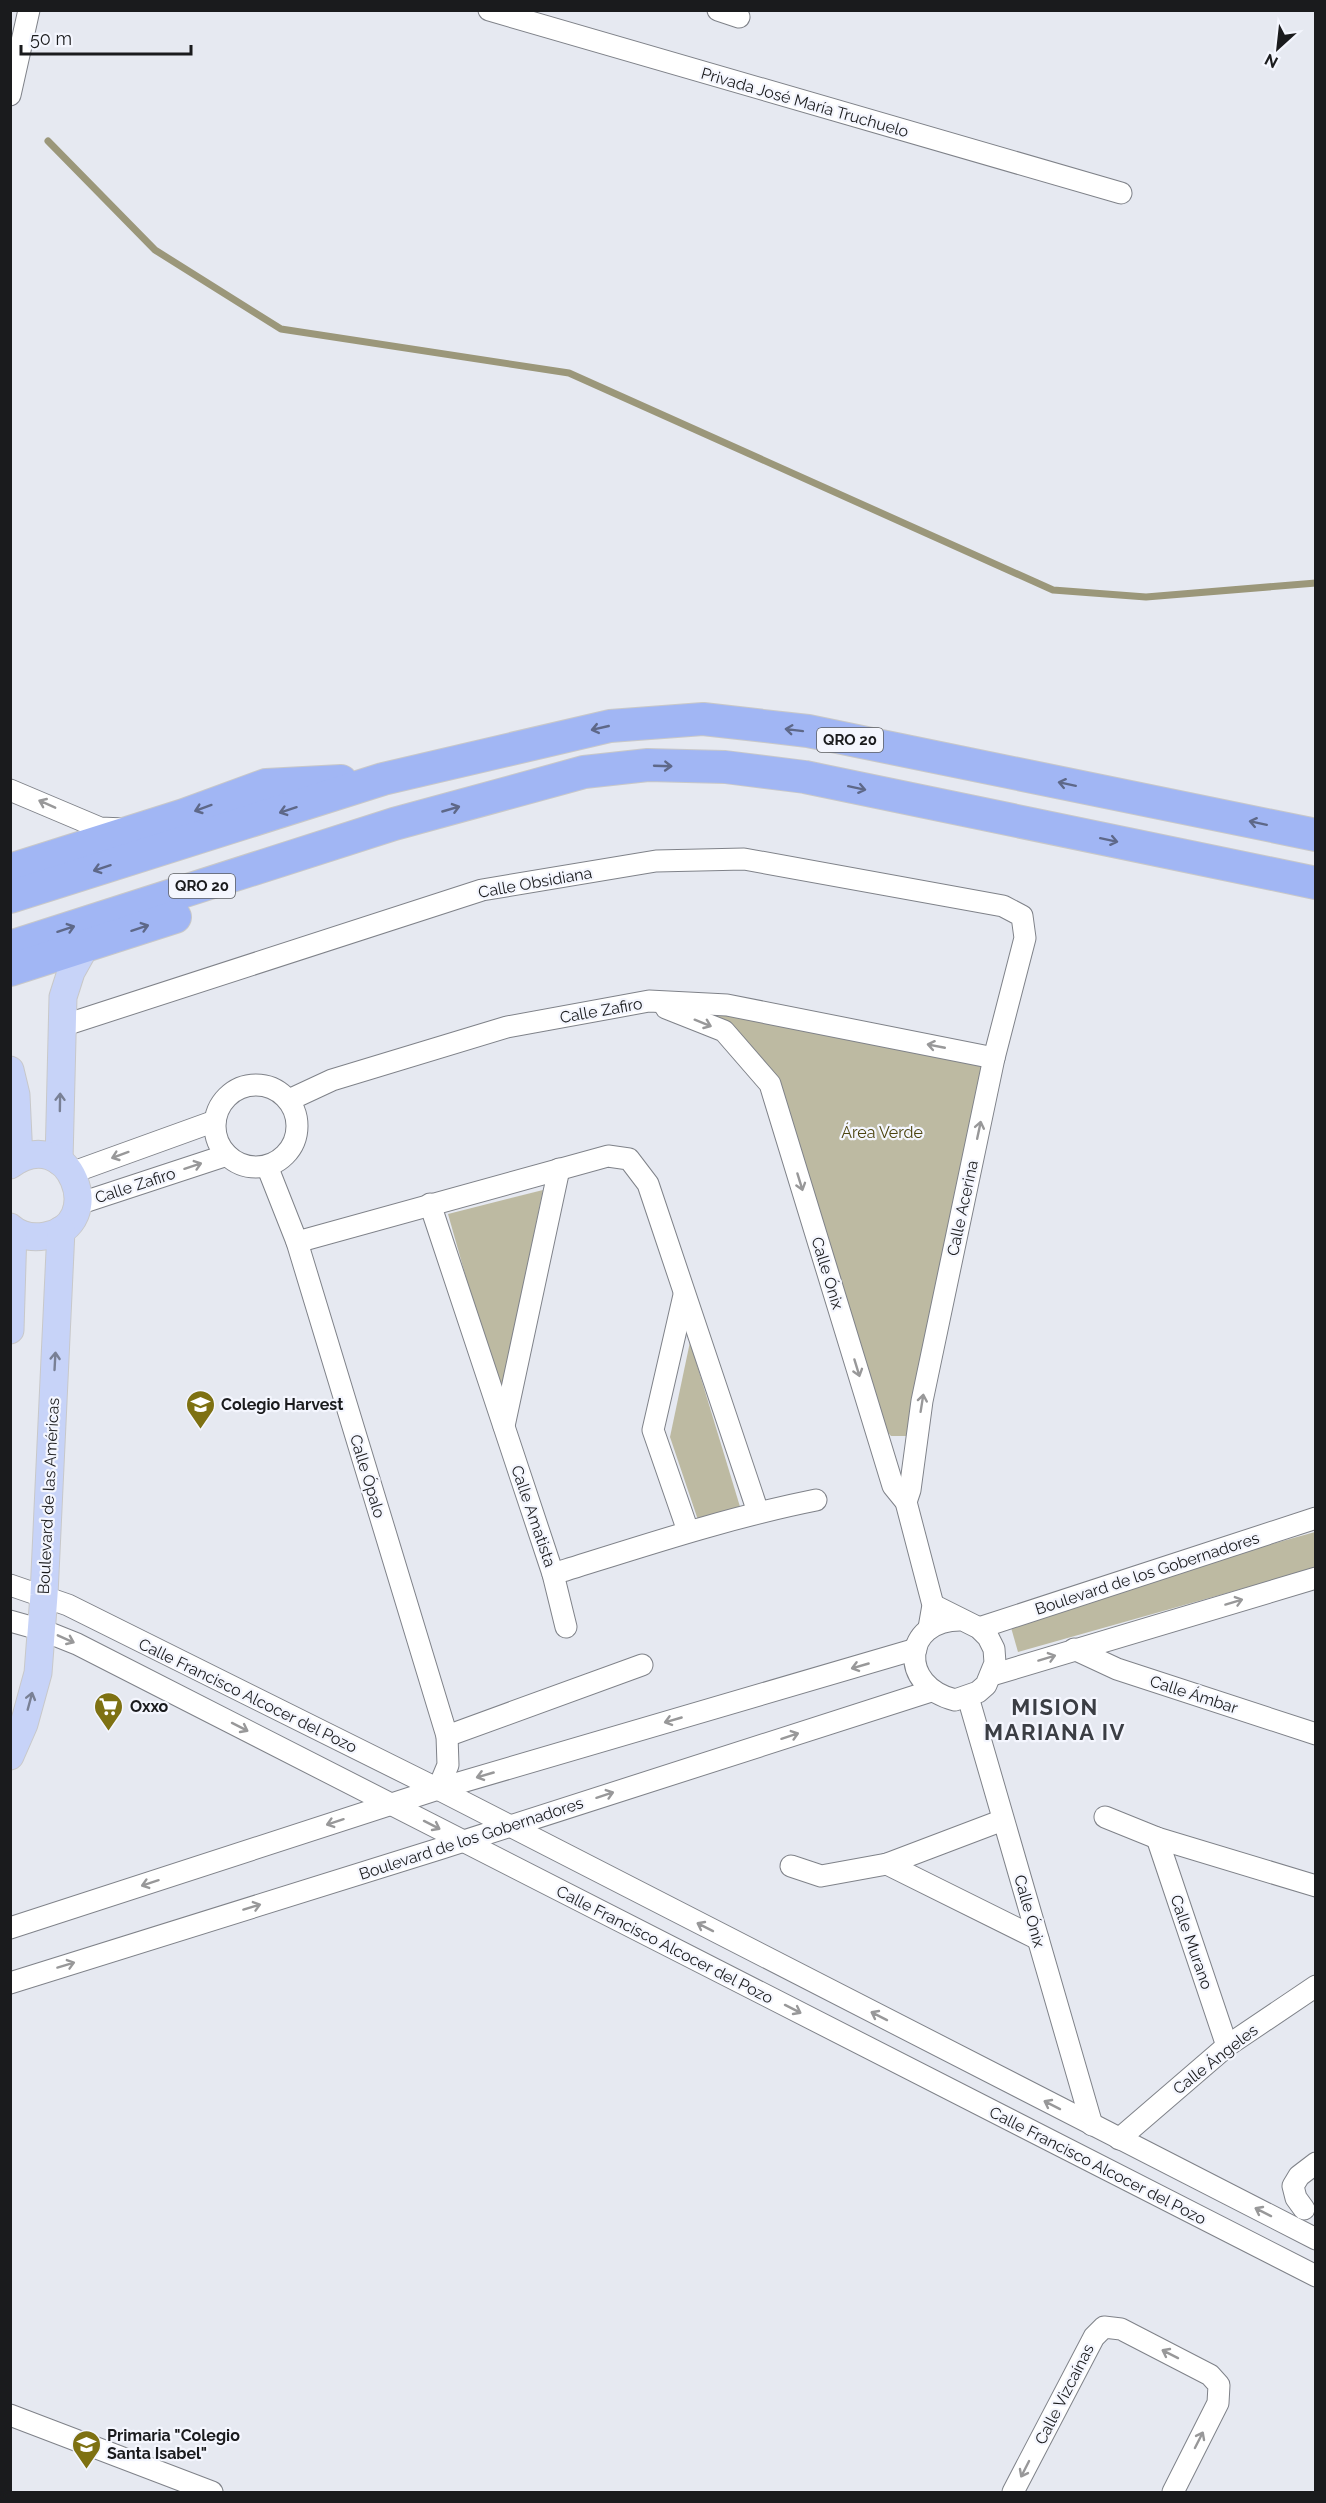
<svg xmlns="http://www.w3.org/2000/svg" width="1326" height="2503" font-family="Raleway,sans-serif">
<rect width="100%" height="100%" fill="#e6e9f1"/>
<g fill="#bdbaa2">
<polygon points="702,1012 751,1016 990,1060 906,1436 891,1436 881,1424 779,1110"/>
<polygon points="543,1190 500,1397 448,1214"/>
<polygon points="690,1342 741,1510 698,1520 670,1437"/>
<polygon points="1315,1532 1315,1568 1018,1652 1008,1617"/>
</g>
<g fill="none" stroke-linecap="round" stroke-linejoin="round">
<polyline stroke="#9b977a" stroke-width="7" points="48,141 155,250 281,329 569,373 1053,590 1146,597 1316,583"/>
<defs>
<g id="minor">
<polyline points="489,10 1121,193"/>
<polyline points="718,10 739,17"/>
<polyline points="10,95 29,10"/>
<polyline points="10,790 100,828 125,829"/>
<polyline points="666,1008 724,1031 770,1084 893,1486 906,1502 933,1605 929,1628"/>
<polyline points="62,1026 482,890 656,861 744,859 1003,906 1022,916 1025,938 994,1058 922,1401 910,1490 906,1502"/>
<circle cx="256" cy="1126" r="41"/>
<polyline points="289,1100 332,1080 507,1027 649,1001 727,1005 994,1058"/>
<polyline points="267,1166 297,1242 447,1736 448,1765 438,1789"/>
<polyline points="71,1173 215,1121"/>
<polyline points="78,1204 227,1155"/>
<polyline points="430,1204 553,1574 566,1627"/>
<polyline points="297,1242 608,1156 629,1159 648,1184 758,1512"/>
<polyline points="684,1295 653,1430 688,1531"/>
<polyline points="504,1426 559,1169"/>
<path d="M553,1574C640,1547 726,1518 816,1500"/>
<polyline points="10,1585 68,1605 438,1789 1316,2239"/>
<path d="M933,1605L979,1628L988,1637L994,1649L995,1663L986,1685L978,1692L955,1700C898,1686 903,1620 960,1620"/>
<polyline points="10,1621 42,1630 77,1644 1316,2276"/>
<polyline points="979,1628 1316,1518"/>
<polyline points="1074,1649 1117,1669 1316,1734"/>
<polyline points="992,1675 1316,1578"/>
<polyline points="968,1697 1092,2125"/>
<polyline points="447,1736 642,1665"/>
<polyline points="1105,1817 1157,1838 1316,1886"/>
<polyline points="1157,1838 1227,2046"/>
<polyline points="887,1864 1038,1939"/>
<polyline points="791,1866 821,1876 887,1864 1003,1820"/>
<polyline points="10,1928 438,1789 916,1649"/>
<polyline points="10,1983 439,1849 931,1691"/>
<polyline points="1119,2139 1227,2046 1316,1986"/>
<polyline points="1304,2209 1296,2198 1293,2186 1299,2176 1316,2163"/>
<polyline points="10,2415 212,2492"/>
<polyline points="1013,2492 1094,2337 1104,2327 1121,2329 1210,2375 1219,2385 1218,2403 1173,2492"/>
</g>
<g id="major">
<polyline points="10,1070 16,1095 19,1159"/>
<polyline points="59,1161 63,997 71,972 85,947"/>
<path d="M10,1165C70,1121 109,1226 45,1236C33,1238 20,1236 10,1227"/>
<polyline points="10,1330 13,1230"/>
<polyline points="10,1756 24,1724 38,1673 44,1595 61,1230"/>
</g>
<g id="highway">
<polyline points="10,870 184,815 266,785 341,781"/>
<polyline points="10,897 383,779 610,726 703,719 808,731 1316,835"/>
<polyline points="10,947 394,824 584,772 648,765 725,767 805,777 1316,883"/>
<polyline points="10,970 175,917"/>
</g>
</defs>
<use href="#minor" stroke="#7f8289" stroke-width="23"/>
<use href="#major" stroke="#c8c8c9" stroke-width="29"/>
<use href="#highway" stroke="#c8c8c9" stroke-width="34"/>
<use href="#minor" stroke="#fff" stroke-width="21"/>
<use href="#major" stroke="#c7d3f8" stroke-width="27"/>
<use href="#highway" stroke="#a1b6f4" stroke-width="32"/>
</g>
<defs><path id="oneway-shaft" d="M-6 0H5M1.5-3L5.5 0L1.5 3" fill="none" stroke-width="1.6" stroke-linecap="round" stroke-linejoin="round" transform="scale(1.5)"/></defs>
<g stroke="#5e6888">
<use href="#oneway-shaft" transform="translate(600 728) rotate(167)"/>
<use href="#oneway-shaft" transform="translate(794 730) rotate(-173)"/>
<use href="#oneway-shaft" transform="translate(663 766) rotate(2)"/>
<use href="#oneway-shaft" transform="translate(1067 784) rotate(-168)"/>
<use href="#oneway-shaft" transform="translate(857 788) rotate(12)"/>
<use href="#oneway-shaft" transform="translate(203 808) rotate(160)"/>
<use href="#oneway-shaft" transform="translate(451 809) rotate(-16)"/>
<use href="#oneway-shaft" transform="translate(288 810) rotate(162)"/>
<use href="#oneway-shaft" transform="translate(1258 823) rotate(-168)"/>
<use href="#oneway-shaft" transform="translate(1109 840) rotate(12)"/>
<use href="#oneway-shaft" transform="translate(102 868) rotate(162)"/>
<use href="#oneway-shaft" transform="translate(140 928) rotate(-18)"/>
<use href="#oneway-shaft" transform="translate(66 929) rotate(-18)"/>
</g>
<g stroke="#989899">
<use href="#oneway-shaft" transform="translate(47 804) rotate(-156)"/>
<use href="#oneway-shaft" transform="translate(703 1023) rotate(22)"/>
<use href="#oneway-shaft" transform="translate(936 1046) rotate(-169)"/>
<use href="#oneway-shaft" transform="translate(979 1130) rotate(-78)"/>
<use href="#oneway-shaft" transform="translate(120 1155) rotate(160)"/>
<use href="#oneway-shaft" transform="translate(193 1166) rotate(-18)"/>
<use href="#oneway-shaft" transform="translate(800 1182) rotate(73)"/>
<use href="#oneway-shaft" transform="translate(857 1368) rotate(73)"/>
<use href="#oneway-shaft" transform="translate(922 1403) rotate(-81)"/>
<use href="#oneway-shaft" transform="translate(1234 1602) rotate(-17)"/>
<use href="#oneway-shaft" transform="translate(66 1639) rotate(24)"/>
<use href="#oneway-shaft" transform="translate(1047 1658) rotate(-17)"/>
<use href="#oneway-shaft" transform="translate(860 1666) rotate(164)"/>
<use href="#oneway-shaft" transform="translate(673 1720) rotate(164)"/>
<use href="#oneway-shaft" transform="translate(240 1727) rotate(27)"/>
<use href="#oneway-shaft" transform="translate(790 1736) rotate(-18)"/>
<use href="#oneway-shaft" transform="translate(485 1775) rotate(164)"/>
<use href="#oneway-shaft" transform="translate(605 1795) rotate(-18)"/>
<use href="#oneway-shaft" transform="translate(335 1822) rotate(162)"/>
<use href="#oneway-shaft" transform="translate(432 1825) rotate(27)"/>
<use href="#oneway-shaft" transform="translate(150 1883) rotate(162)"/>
<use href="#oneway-shaft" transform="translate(252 1907) rotate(-17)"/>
<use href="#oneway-shaft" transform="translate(705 1927) rotate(-153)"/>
<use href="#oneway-shaft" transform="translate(66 1965) rotate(-17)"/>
<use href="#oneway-shaft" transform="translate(793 2009) rotate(27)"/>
<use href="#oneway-shaft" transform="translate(879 2016) rotate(-153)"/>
<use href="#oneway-shaft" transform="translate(1052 2105) rotate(-153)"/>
<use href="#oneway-shaft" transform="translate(1263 2212) rotate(-153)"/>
<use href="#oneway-shaft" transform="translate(1170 2354) rotate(-153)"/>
<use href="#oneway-shaft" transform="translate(1199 2440) rotate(-63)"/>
<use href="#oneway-shaft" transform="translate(1025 2469) rotate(117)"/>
</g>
<g stroke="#798095">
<use href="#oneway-shaft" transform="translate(60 1102) rotate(-89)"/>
<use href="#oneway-shaft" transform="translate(55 1361) rotate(-87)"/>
<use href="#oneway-shaft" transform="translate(30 1701) rotate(-75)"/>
</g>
<defs>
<symbol id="university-pin" viewBox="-11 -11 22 30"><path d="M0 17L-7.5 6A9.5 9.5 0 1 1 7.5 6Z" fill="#7e7112" stroke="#f4f6fe"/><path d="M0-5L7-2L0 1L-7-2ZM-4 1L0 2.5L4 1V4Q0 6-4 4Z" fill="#fff"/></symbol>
<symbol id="supermarket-pin" viewBox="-11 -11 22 30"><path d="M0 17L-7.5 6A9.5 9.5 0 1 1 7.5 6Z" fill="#7e7112" stroke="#f4f6fe"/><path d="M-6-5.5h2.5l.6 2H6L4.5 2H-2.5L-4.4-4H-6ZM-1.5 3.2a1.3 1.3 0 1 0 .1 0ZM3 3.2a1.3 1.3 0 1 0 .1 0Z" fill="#fff"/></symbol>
<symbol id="school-pin" viewBox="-11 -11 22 30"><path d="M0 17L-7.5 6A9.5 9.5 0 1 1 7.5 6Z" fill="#7e7112" stroke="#f4f6fe"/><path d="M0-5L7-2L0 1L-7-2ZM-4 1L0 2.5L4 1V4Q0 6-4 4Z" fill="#fff"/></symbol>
</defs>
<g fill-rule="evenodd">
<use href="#university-pin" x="184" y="1388" width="33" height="45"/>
<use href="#supermarket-pin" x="92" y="1690" width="33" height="45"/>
<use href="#school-pin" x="70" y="2428" width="33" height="45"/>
</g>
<g text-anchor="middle" stroke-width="4.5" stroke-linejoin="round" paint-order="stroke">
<g fill="#f4f6fe" stroke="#5b5d60" stroke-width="1.5">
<rect x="817" y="728" width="66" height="24" rx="4.5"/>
<rect x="169" y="874" width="66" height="24" rx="4.5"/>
</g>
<g font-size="15" font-weight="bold" fill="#1a1b1d">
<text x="850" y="745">QRO 20</text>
<text x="202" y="891">QRO 20</text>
</g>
<g font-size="16" fill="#1a1b1d" stroke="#f4f6fe">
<text transform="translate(805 102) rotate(16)" y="6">Privada José María Truchuelo</text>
<text transform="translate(535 882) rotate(-10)" y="6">Calle Obsidiana</text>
<text transform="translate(601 1010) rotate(-10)" y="6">Calle Zafiro</text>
<text transform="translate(135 1185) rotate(-18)" y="6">Calle Zafiro</text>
<text transform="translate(962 1208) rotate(-78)" y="6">Calle Acerina</text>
<text transform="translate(828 1273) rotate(73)" y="6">Calle Ónix</text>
<text transform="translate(368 1476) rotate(73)" y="6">Calle Ópalo</text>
<text transform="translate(48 1496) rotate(-87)" y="6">Boulevard de las Américas</text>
<text transform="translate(534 1516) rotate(71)" y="6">Calle Amatista</text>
<text transform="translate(1147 1573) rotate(-18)" y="6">Boulevard de los Gobernadores</text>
<text transform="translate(1194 1694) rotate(18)" y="6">Calle Ámbar</text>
<text transform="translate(248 1695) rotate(26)" y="6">Calle Francisco Alcocer del Pozo</text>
<text transform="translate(471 1838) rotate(-18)" y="6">Boulevard de los Gobernadores</text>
<text transform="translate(1030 1911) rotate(74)" y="6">Calle Ónix</text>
<text transform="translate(1192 1942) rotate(71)" y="6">Calle Murano</text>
<text transform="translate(665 1944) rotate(27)" y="6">Calle Francisco Alcocer del Pozo</text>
<text transform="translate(1215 2059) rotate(-38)" y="6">Calle Ángeles</text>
<text transform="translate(1098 2165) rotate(27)" y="6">Calle Francisco Alcocer del Pozo</text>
<text transform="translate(1064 2394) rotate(-63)" y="6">Calle Vizcaínas</text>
</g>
<g font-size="16" fill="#4b430d" stroke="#f4f6fe">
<text x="882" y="1138">Área Verde</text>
</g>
<g font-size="16" font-weight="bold" fill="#1a1b1d" stroke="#f4f6fe" text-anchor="start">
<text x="221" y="1410">Colegio Harvest</text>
<text x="130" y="1712">Oxxo</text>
<text x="107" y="2441">Primaria "Colegio<tspan x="107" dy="18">Santa Isabel"</tspan></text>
</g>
<g font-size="22" font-weight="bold" letter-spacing="1.5" fill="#3b3e44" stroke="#f4f6fe">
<text x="1055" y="1715">MISION<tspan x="1055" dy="25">MARIANA IV</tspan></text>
</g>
</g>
<rect width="1326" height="2503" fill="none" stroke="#1a1b1d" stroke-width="24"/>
<g transform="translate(1278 48) rotate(207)" stroke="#f4f6fe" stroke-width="4.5" paint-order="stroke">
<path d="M0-4.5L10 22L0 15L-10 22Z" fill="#1a1b1d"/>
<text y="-9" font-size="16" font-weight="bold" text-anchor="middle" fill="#1a1b1d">N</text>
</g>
<path d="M21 45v9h170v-9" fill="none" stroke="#1a1b1d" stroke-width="3"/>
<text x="30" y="45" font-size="18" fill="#1a1b1d" stroke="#f4f6fe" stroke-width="4.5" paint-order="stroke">50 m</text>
</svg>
